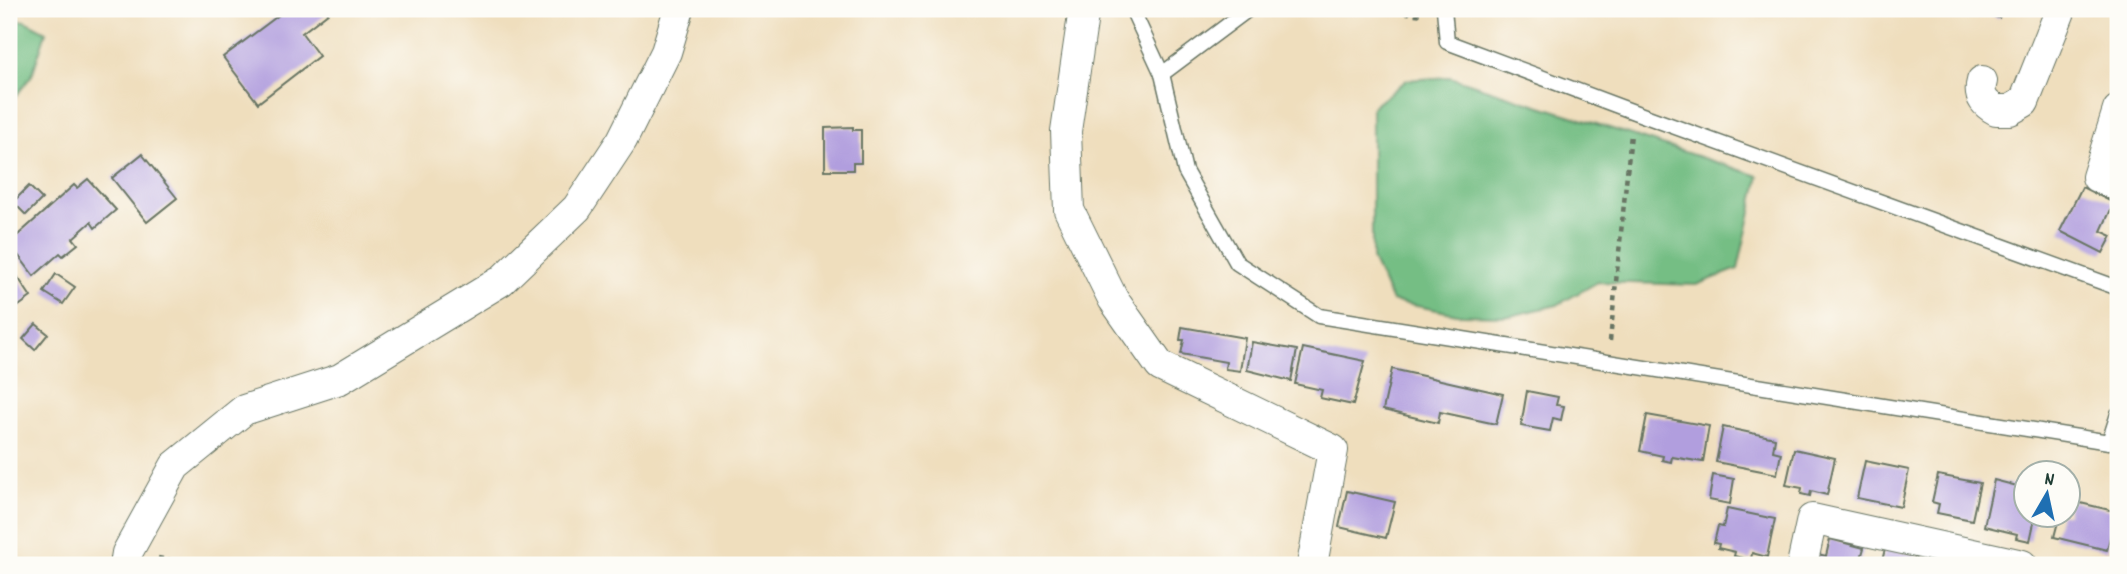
<svg xmlns="http://www.w3.org/2000/svg" width="2127" height="574" font-family="Dekko,sans-serif">
<rect width="100%" height="100%" fill="#fdfcf7"/>
<filter id="ink" filterUnits="userSpaceOnUse"><feTurbulence type="fractalNoise" baseFrequency=".0143" numOctaves="2"/><feDisplacementMap in="SourceGraphic" scale="14" xChannelSelector="R" yChannelSelector="G"/><feConvolveMatrix kernelMatrix="1 2 1 2 8 2 1 2 1" color-interpolation-filters="sRGB"/></filter>
<filter id="wash" filterUnits="userSpaceOnUse"><feTurbulence type="fractalNoise" baseFrequency=".00686" numOctaves="4" result="noise"/><feDisplacementMap in="SourceGraphic" scale="28" xChannelSelector="R" yChannelSelector="G"/><feGaussianBlur stdDeviation="1.57" result="paint"/><feColorMatrix in="noise" values="0 0 0 0 0 0 0 0 0 0 0 0 0 0 0 0 0 1.4 0 .05"/><feComposite in="paint" operator="in"/></filter>
<g filter="url(#wash)">
<rect width="100%" height="100%" fill="#efdebd"/>
<g fill="#75be84" stroke="#4a7e5c" stroke-width="2">
<polygon points="9,19 25,21 46,32 32,75 9,105"/>
<polygon points="1450,77 1759,176 1738,269 1696,285 1598,282 1557,305 1510,316 1462,315 1392,301 1372,259 1372,107 1407,80"/>
</g>
<g id="blocks">
<g fill="#b19ede">
<polygon points="287,9 333,9 302,33 319,56 258,103 223,57"/>
<polygon points="1962,9 2003,9 1999,18 1981,12 1980,17 1962,11"/>
<polygon points="853,127 853,130 861,130 861,163 853,163 853,170 825,170 825,128"/>
<polygon points="142,154 177,198 147,222 112,178"/>
<polygon points="88,179 116,210 95,228 91,222 73,238 78,244 63,256 60,253 34,276 9,243 74,185 77,188"/>
<polygon points="29,186 42,199 26,215 13,202"/>
<polygon points="2082,187 2114,203 2101,231 2112,236 2103,253 2060,231"/>
<polygon points="9,264 31,297 9,313"/>
<polygon points="56,274 75,287 63,304 44,292"/>
<polygon points="36,324 48,334 35,350 23,339"/>
<polygon points="1182,327 1245,338 1240,371 1225,369 1226,362 1181,354 1184,340 1180,340"/>
<polygon points="1252,342 1297,350 1291,381 1247,370"/>
<polygon points="1303,348 1365,361 1353,405 1320,398 1322,390 1295,384"/>
<polygon points="1392,369 1503,394 1496,424 1440,412 1438,423 1383,410"/>
<polygon points="1527,391 1558,397 1556,405 1564,406 1561,420 1553,418 1550,431 1521,426"/>
<polygon points="1647,415 1709,426 1703,462 1672,457 1671,462 1662,460 1663,456 1640,451"/>
<polygon points="1723,427 1775,438 1773,451 1781,453 1777,474 1716,462"/>
<polygon points="1794,449 1835,458 1827,495 1811,491 1810,496 1801,494 1802,488 1786,485"/>
<polygon points="1865,461 1909,470 1901,507 1857,498"/>
<polygon points="1713,475 1734,479 1730,504 1709,500"/>
<polygon points="1938,475 1980,483 1972,520 1937,513 1939,504 1932,502"/>
<polygon points="1994,480 2025,488 2025,514 2036,514 2030,541 2016,538 2017,534 1984,526"/>
<polygon points="1347,491 1395,502 1386,538 1339,527"/>
<polygon points="2068,500 2118,512 2117,527 2113,525 2107,550 2054,537 2060,514 2068,514"/>
<polygon points="1727,509 1775,519 1767,557 1752,553 1751,560 1734,556 1735,552 1718,548 1719,544 1714,543 1718,526 1723,527"/>
<polygon points="1830,539 1864,548 1859,565 1815,565 1818,554 1826,556"/>
<polygon points="1885,549 1916,555 1915,562 1922,563 1922,565 1881,565"/>
</g>
</g>
</g>
<g filter="url(#ink)">
<use href="#blocks" fill-opacity="0" stroke="#687564" stroke-width="2"/>
<g fill="none" stroke-linecap="round" stroke-linejoin="round">
<defs>
<g id="service">
<polyline points="1132,9 1162,74 1185,171 1237,263 1319,316 2109,442 2118,414"/>
<polyline points="1444,9 1447,42 1634,112 2118,288"/>
<polyline points="1162,74 1249,9"/>
</g>
<g id="minor">
<polyline points="1084,9 1066,131 1069,210 1113,299 1160,366 1333,450 1312,565"/>
<path d="M1982,81C1978,95 1983,103 1996,110H2010L2024,102L2061,9"/>
<polyline points="2118,110 2097,177 2118,186"/>
<polyline points="125,565 127,553 175,466 244,410 340,379 501,281 577,208 622,140 666,52 679,9"/>
<polyline points="1802,565 1812,519 2022,565"/>
</g>
</defs>
<use href="#service" stroke="#687564" stroke-width="17"/>
<use href="#minor" stroke="#687564" stroke-width="32"/>
<g stroke="#687564" stroke-width="4.5" stroke-dasharray="5 5" stroke-linecap="butt">
<polyline points="1375,9 1423,15"/>
<polyline points="1610,341 1631,134"/>
<polyline points="158,558 198,565"/>
</g>
<use href="#service" stroke="#fff" stroke-width="14"/>
<use href="#minor" stroke="#fff" stroke-width="30"/>
</g>
</g>
<rect width="2127" height="574" fill="none" stroke="#fdfcf7" stroke-width="35"/>
<g transform="translate(2047 494) rotate(9)"><circle r="33" fill="#fdfcf7" stroke="#a4b0a9" stroke-width="2"/>
<path d="M0-5L12 26L0 18L-12 26Z" fill="#1f6fb2"/>
<text y="-10" font-size="19" font-weight="bold" text-anchor="middle" fill="#1f3d34">N</text>
</g>
</svg>
